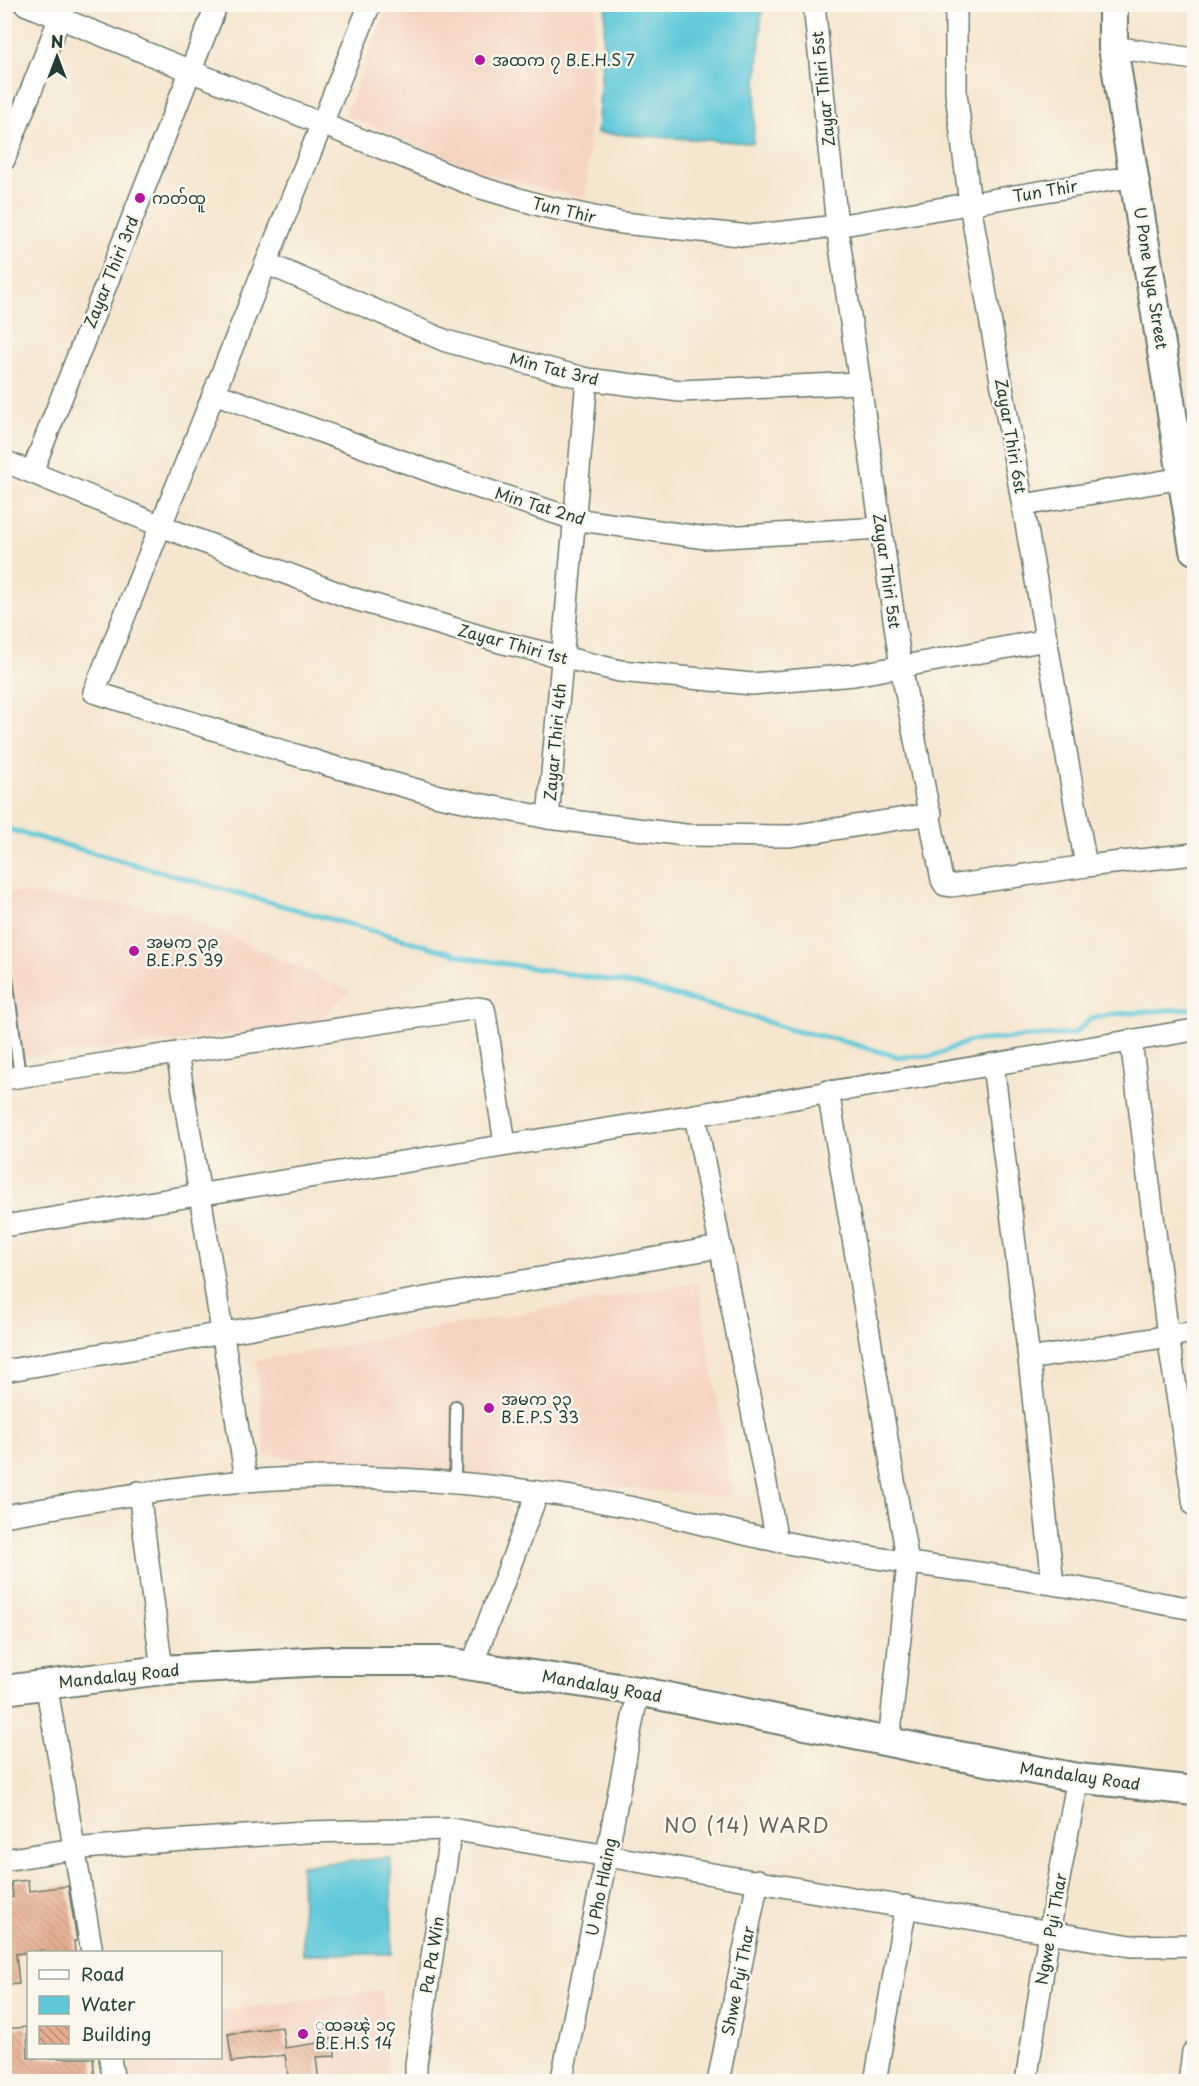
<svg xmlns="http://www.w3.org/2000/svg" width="1199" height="2086" font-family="'Playpen Sans','Noto Sans Myanmar',sans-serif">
<defs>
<pattern id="building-back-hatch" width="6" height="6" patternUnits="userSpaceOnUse" patternTransform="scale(1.5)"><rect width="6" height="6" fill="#e5ac8e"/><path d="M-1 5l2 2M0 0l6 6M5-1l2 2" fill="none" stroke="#b98d75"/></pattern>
</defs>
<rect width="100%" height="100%" fill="#fbf7ec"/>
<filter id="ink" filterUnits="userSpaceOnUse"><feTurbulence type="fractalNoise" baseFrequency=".0167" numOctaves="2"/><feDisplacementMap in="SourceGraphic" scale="12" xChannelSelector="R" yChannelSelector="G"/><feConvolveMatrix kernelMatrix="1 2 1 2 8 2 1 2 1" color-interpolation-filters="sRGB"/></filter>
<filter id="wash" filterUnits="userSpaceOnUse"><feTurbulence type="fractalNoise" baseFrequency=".008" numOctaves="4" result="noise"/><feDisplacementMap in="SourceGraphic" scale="24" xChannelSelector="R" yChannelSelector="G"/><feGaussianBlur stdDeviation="1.35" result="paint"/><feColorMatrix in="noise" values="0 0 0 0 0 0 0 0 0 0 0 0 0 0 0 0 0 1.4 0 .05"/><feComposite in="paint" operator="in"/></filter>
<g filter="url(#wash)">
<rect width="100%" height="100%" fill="#f5e6cf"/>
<g fill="#f5d3c1">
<polygon points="389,4 596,5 586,198 538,188 484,173 345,115"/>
<polygon points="4,891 176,912 350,991 310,1028 13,1058 5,1004"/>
<polygon points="698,1282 733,1498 265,1455 256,1361"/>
<polygon points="382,1990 388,2081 131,2081 127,2058 220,2058 221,2011"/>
</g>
<g fill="#5ec8d9" stroke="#3e8286" stroke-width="1.5">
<polygon points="606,5 762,5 753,143 597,133"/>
<polygon points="391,1858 392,1954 303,1954 301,1865"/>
</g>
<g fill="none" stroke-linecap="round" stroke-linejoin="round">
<polyline stroke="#5ec8d9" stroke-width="5" points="4,828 470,958 637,985 756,1018 791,1030 839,1040 899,1057 933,1056 970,1041 1074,1034 1090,1019 1114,1014 1194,1008"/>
</g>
<g id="blocks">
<g fill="url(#building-back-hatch)">
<polygon points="28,1880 29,1891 68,1886 77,1941 74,1941 75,1953 44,1953 43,1950 16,1954 19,1984 4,1985 4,1898 13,1897 11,1882"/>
<polygon points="27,2027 28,2058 93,2058 95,2082 4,2082 4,2029"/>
<polygon points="282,2027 285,2048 319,2043 318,2040 334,2039 335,2056 316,2057 319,2082 289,2082 285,2055 232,2062 228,2034"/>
</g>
</g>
</g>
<g filter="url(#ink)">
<use href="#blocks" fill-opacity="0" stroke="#6a786a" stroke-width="1.5"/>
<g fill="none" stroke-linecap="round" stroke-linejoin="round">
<defs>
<g id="lane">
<polyline points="7,978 20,1077"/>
<polyline points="455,1483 456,1406"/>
</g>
<g id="street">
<polyline points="25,4 478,187 543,206 622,223 750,236 837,226 1135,176"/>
<polyline points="370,4 94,692 331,766 439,796 548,818 685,835 790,836 931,814"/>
<polyline points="814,4 837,226 901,667 942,880 945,885 951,886 1086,866 1194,854"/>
<polyline points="956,4 956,93 970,204 1086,866"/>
<polyline points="1113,47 1194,59"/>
<polyline points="4,160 65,4"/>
<polyline points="266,263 446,341 587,379 680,391 860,383"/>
<polyline points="214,393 435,473 574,519 706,538 881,528"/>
<polyline points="4,461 161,526 351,598 500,642 620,671 752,684 854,675 1047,640"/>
<polyline points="32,472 217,4"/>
<polyline points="1023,505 1194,476"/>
<polyline points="548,818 587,379"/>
<polyline points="1131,1040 1168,1336 1194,1505"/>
<polyline points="177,1053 246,1479"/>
<polyline points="993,1064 1029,1359 1053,1584"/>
<polyline points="4,1079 478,1008 484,1009 485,1013 505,1144"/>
<polyline points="828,1091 908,1563 889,1742"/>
<polyline points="695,1115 777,1541"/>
<polyline points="4,1226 695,1115 1194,1030"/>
<polyline points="1029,1359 1194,1332"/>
<polyline points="4,1371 720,1247"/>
<polyline points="139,1492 162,1670"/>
<path d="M4,1516C119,1496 229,1476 347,1477C441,1479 537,1489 629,1507C678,1517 727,1531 777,1541C868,1559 960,1569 1052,1584C1099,1591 1147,1601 1194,1609"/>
<polyline points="472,1665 538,1492"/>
<polyline points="46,1683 92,1952"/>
<polyline points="4,1860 74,1849 141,1843 305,1832 451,1829 1131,1946 1194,1945"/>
<polyline points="110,2058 114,2082"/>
<polyline points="416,2082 416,2064 451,1829"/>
<polyline points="563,2082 563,2073 607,1854 638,1691"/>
<polyline points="718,2082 758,1880"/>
<polyline points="875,2082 906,1906"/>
<polyline points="1026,2082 1049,1932 1078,1778"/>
<polyline points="1189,2082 1193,2052"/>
</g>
<g id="secondary">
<polyline points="1113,4 1113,47 1194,550"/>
<polyline points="4,1690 162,1670 324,1661 440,1661 638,1691 943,1753 1078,1778 1194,1791"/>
</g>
</defs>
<use href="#lane" stroke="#6a786a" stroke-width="14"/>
<use href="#street" stroke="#6a786a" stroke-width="24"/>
<use href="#secondary" stroke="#6a786a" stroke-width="32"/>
<use href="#lane" stroke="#fff" stroke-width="10"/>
<use href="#street" stroke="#fff" stroke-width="21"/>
<use href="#secondary" stroke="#fff" stroke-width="28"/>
</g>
</g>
<g fill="#b5179e" stroke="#fbf7ec" stroke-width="2">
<circle cx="480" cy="60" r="6"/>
<circle cx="140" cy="198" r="6"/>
<circle cx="134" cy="951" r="6"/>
<circle cx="489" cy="1408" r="6"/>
<circle cx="303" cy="2034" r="6"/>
</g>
<g text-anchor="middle" stroke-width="5" stroke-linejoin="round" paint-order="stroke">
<g font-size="16" fill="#1f3d34" stroke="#fbf7ec" text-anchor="start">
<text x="492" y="66">အထက ၇ B.E.H.S 7</text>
<text x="152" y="204">ကတ်ထူ</text>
<text x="146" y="948">အမက ၃၉<tspan x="146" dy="18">B.E.P.S 39</tspan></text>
<text x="501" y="1405">အမက ၃၃<tspan x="501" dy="18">B.E.P.S 33</tspan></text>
<text x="315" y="2031">့ထခၾဲ ၁၄<tspan x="315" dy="18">B.E.H.S 14</tspan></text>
</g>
<g font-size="16" fill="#1f3d34" stroke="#fbf7ec">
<text transform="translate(823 89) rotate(-96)" y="6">Zayar Thiri 5st</text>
<text transform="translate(1045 191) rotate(-10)" y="6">Tun Thir</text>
<text transform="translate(564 210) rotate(13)" y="6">Tun Thir</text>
<text transform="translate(111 272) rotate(-68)" y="6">Zayar Thiri 3rd</text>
<text transform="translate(1151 278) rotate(81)" y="6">U Pone Nya Street</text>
<text transform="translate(554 369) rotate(14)" y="6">Min Tat 3rd</text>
<text transform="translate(1011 436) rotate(80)" y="6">Zayar Thiri 6st</text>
<text transform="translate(540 506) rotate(17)" y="6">Min Tat 2nd</text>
<text transform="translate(887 571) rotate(82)" y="6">Zayar Thiri 5st</text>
<text transform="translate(513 644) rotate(15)" y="6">Zayar Thiri 1st</text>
<text transform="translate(555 742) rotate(-85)" y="6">Zayar Thiri 4th</text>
<text transform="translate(119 1676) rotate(-6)" y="6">Mandalay Road</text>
<text transform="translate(602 1686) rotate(10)" y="6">Mandalay Road</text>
<text transform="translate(1080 1776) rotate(8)" y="6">Mandalay Road</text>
<text transform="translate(601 1887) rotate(-79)" y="6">U Pho Hlaing</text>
<text transform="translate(1051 1929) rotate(-80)" y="6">Ngwe Pyi Thar</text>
<text transform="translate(432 1955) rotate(-81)" y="6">Pa Pa Win</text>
<text transform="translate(738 1981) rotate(-79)" y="6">Shwe Pyi Thar</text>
</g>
<g font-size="20" letter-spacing="1.5" fill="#646454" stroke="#fbf7ec">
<text x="747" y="1833">NO (14) WARD</text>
</g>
</g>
<rect width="1199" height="2086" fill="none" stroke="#fbf7ec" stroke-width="24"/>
<rect x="27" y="1951" width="195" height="108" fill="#fbf7ec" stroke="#a3ada2" stroke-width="1.5"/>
<rect x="39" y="1970" width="30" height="9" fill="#ffffff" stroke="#a3ada2" stroke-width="1.5"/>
<text x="81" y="1981" font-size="18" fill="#1f3d34">Road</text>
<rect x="39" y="1996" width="30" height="18" fill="#5ec8d9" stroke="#a3ada2" stroke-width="1.5"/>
<text x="81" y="2011" font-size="18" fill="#1f3d34">Water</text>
<rect x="39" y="2026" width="30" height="18" fill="url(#building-back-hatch)" stroke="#a3ada2" stroke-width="1.5"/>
<text x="81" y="2041" font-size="18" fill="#1f3d34">Building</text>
<g transform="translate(57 57)" stroke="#fbf7ec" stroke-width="4.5" paint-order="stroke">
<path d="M0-4.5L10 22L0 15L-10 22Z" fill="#1f3d34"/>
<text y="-9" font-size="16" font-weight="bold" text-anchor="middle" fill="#1f3d34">N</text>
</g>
</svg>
